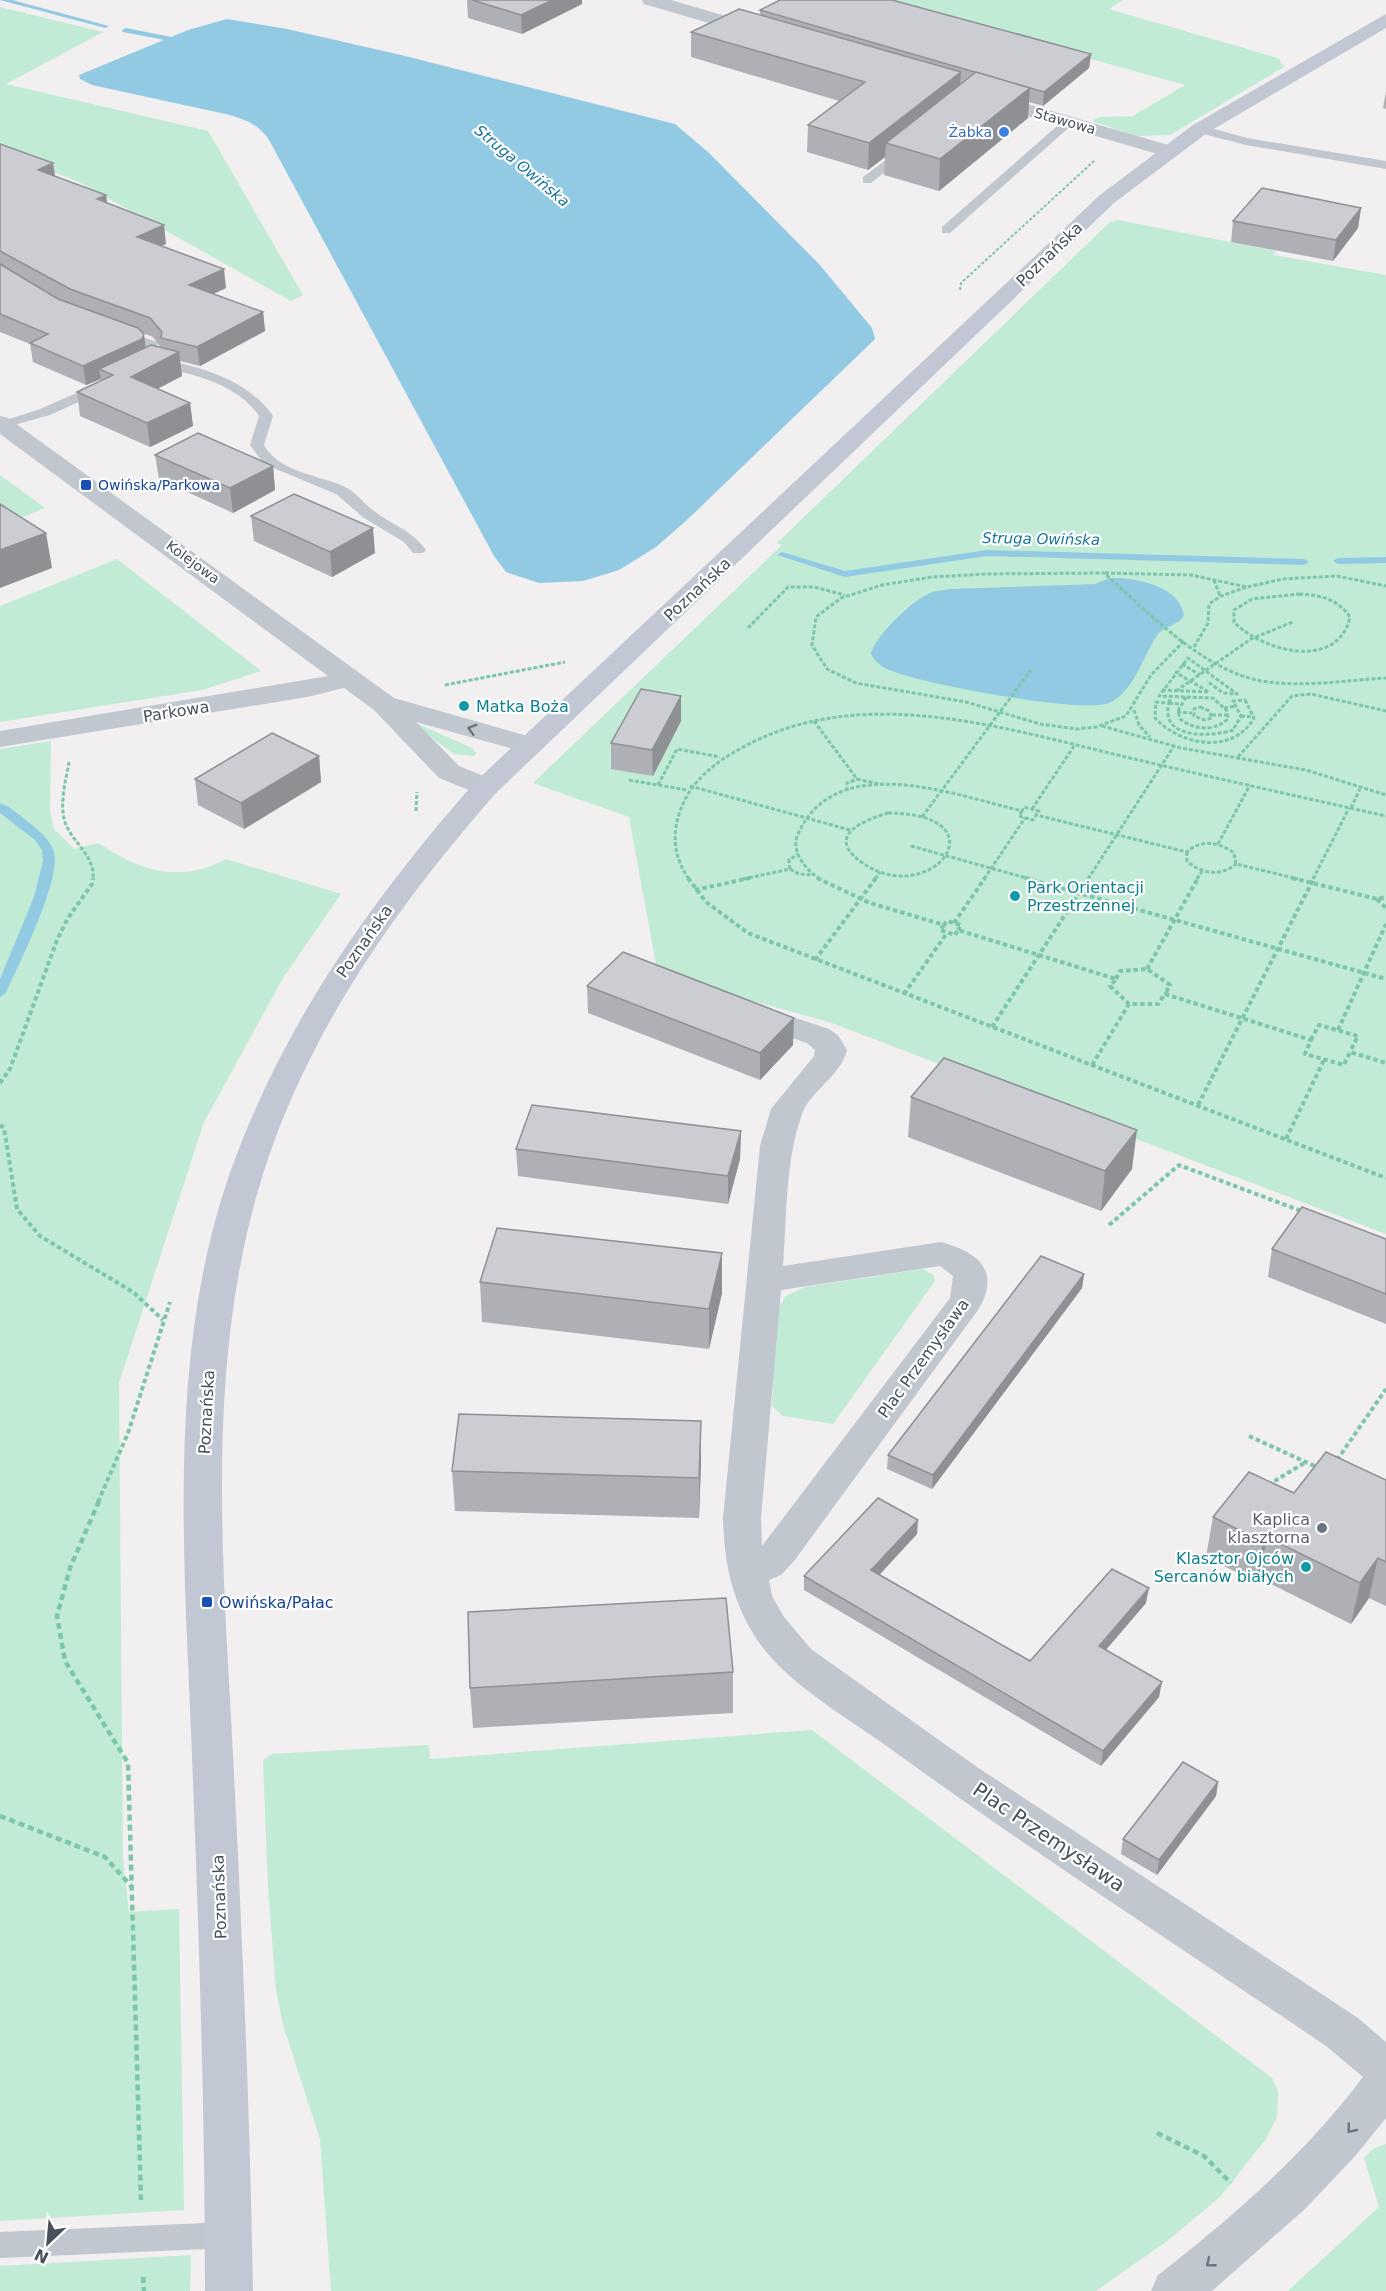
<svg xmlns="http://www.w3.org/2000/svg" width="1386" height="2291" font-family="'DejaVu Sans',sans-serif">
<rect width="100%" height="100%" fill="#f1efef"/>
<g fill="#c1ebd5">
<polygon points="879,0 1123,0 1109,9 1278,58 1284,67 1170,135 1136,136 1092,121 1099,117 1133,116 1185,85"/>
<polygon points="0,7 103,32 6,84 208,131 303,295 291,301 79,182 0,151"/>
<polygon points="1118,220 1276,251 1273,255 1386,275 1386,1234 829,1022 658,975 629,817 533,783 782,545 777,543 1110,222"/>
<polygon points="0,475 45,508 0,526"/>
<polygon points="117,559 261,671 202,690 0,722 0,606"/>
<polygon points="416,723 472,748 476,753 474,756 454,754 415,725"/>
<path d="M51,741L50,810L54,829L74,849L98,843C140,871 180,884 226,859L341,894L283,978L204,1122L119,1383L123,1860L129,1912L179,1909L184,2210L0,2221V749Z"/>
<polygon points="923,1269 933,1275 935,1281 833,1424 783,1416 772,1406 775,1326 777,1310 786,1296 805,1287"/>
<polygon points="812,1730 1272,2078 1278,2091 1277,2117 1266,2139 1220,2197 1167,2241 1096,2291 331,2291 320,2139 283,2025 276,1991 268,1887 263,1760 272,1754 429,1745 430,1759"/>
<polygon points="1386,2144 1386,2291 1288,2291 1379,2207 1364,2158 1374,2148"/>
<polygon points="191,2255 190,2291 0,2291 0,2266"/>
</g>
<g fill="#92cae4">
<path d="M227,19L287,29L401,55L675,124L708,152L819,264L872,328L875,339L688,519L656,547L619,570L583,581L539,583L506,572L494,556L268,138C257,124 246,120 230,115L92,85L80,79L79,75L188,30Z"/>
<path d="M1110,578C1134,577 1179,585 1184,615C1178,627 1163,625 1156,637C1143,657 1133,693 1109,703C1082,714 916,683 887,669C880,666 875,661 871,654C873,638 913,600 928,594C936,590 943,590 951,589L1095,584Z"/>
</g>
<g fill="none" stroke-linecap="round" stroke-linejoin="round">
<g fill="#92cae4" fill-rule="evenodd">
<polygon points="0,0 12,0 109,26 105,28"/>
<polygon points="126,28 186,40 190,42 186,44 123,32 122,30"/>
<polygon points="987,550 1304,559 1309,562 1304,565 987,556 845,577 777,555 782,552 845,571"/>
<polygon points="1386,557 1386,563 1338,564 1333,561 1338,558"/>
<path d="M0,803C10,806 19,815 27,821C37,829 51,840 54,852C61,882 19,963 6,993L0,997V979L34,897L43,861L42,850L35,840L0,813Z"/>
</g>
<polyline stroke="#7cc6a9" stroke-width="2" stroke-dasharray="3 2" stroke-linecap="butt" points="960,290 961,283 1094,161"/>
<g stroke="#7cc6a9" stroke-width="3" stroke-dasharray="4 2" stroke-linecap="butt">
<polyline points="1105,573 1191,575 1247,587 1283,579 1337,576 1386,586"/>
<polyline points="1214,580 1220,596"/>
<path d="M1299,594C1320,595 1338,599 1350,617C1338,671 1263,652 1234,622V610L1252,599Z"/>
<polyline points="748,628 788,587 814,587 845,595"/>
<path d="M1184,641L1151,675L1126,716L1096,727L1077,729L1040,724L966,702L856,683L827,669L812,645L816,617L841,598L882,585L932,577L985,574L1104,573C1147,611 1203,671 1262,681C1302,688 1346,680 1386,678"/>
<polyline points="1194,647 1208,623 1209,604 1221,596 1247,587"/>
<polyline points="1182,664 1200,675"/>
<polyline points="445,685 565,662"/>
<polyline points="1162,690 1209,692 1175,672"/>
<polyline points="1176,691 1251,639 1293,622"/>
<path d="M1186,697L1178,711L1180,719C1195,730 1213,732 1228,719L1227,711L1213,698L1159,696L1188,658L1237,694L1223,693L1207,681"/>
<path d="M1245,700L1254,718C1233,755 1181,746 1155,718L1156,702L1169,703C1159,740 1212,737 1233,730L1241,716L1233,701Z"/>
<polyline points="1169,703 1180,704"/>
<polyline points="1169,703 1171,696"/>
<polygon points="1200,707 1209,711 1212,718 1205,720 1194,716 1194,709"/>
<polyline points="1224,708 1237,706"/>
<polyline points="1134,710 1139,725 1150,737"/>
<polyline points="1177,712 1192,713"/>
<polyline points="1212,715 1228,715"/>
<polyline points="1241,716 1254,717"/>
<polyline points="814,721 857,779 879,784"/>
<polyline points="1102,726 1181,748 1306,770 1386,795"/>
<polyline points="1238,757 1292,696 1311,694 1386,711"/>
<path d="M69,762C66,780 59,804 65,822C72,843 96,856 93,879"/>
<polyline points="629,780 687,790"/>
<polyline points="658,785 677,749 720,757"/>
<polyline points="690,786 850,830"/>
<polyline points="847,791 847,783 857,779"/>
<polyline points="1351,808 1360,789"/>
<polyline points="1032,809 1074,746"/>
<polyline points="416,811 417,792"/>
<path d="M1022,811L1019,816L1033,820L1036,815L1187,852C1201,839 1219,842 1234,853L1236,864L1298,879"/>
<path d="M888,813C1007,814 929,913 860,861C825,835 865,820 888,813Z"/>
<polyline points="922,817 1031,670"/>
<polyline points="1218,844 1250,785"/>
<polyline points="911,846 1030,879"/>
<path d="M1187,852V861C1201,874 1221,877 1236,864"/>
<polyline points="790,869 799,874 813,875"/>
<path d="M689,879C669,852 672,819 690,791C704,770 726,756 749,744C871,681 1019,733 1143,761C1224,780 1305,798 1386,816"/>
<polyline points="743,879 790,869 789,860 798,854"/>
<path d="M820,879C806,870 790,852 798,834C836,749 955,795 1022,811L1024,807L1039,811L1036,815"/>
<polyline points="875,879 880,872"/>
<polyline points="984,879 1025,818"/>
<polyline points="1088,879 1174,746"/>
<polyline points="1197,879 1202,871"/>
<polyline points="1313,879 1349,808"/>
</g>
<g stroke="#7cc6a9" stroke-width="4" stroke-dasharray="4.5 3" stroke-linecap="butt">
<polyline points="688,878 706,902 748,933 1386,1178"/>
<polyline points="817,878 870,903 944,925 947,921 961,925 958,930"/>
<polyline points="1025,878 1386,979"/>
<polyline points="1292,878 1377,899 1386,897"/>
<polyline points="695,890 750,878"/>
<polyline points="1377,899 1386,908"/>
<polyline points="954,923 985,878"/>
<polyline points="944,925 940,930 955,935 958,930 1116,979 1110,986 1129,1004 1158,1004 1165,994 1311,1040 1305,1054 1344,1065 1350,1052 1386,1063"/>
<polyline points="815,960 876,878"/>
<polyline points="1147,969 1198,878"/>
<polyline points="1116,979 1120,971 1147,969 1170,985 1165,994"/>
<polyline points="904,994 947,933"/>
<polyline points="992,1027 1089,878"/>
<polyline points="1338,1030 1386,924"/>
<polyline points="1311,1040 1319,1025 1358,1036 1350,1052"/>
<polyline points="1092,1065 1129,1004"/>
<polyline points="0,1083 10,1069 57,940 68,918 92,884 93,878"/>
<polyline points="1198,1105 1314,878"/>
<polyline points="0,1125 4,1128 17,1209 40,1236 133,1292 163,1320"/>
<polyline points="1286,1139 1324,1060"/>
<polyline points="1109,1225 1179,1165 1304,1212"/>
<polyline points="1249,1436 1319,1468"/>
<polyline points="1337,1460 1386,1389"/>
<polyline points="1268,1485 1306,1462"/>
<polyline points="98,1502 128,1433 170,1302"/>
</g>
<g stroke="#7cc6a9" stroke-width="4.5" stroke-dasharray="6 4" stroke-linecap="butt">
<polyline points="99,1501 70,1568 57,1616 65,1661 128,1763 141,2200"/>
<polyline points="0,1816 105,1857 131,1886"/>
<polyline points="1157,2133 1204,2156 1231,2183"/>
<polyline points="143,2277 144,2291"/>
</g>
<g fill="#c0c7cf" fill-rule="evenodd">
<polygon points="1064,120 1074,123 950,233 942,233 942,227"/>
<polygon points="1200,125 1247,138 1386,161 1386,169 1246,145 1196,132 1194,129"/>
<polygon points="906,145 910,146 910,152 871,183 863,183 863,177"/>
<path d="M120,329L157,342L160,359C202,367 248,380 273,416L264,445C278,472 320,475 345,487C357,493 364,504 374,511C392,525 412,530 426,550L423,553H413L404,542L364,518L336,494L264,464L250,445L259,416C237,383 190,373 153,366L145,370L140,369L138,366L148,356L146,347L115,336V330Z"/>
<polygon points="102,382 109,386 107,389 50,415 0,429 0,422 40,409"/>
<polygon points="229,2222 239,2226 243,2235 239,2244 229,2248 0,2258 0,2232"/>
</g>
<g fill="#c0c7cf" fill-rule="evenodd">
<polygon points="642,0 671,0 767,28 769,32 760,38 753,36 644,4"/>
<polygon points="986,92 1175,147 1178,151 1175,155 1168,157 979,102 976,98"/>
<polygon points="0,416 8,418 394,698 538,739 542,745 538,751 528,753 416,722 459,766 496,781 500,787 496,793 486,796 476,793 439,778 374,710 344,688 307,697 0,747 0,731 328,676 0,434"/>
<path d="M750,1003L829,1029L838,1035L847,1050C841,1076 811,1090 802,1114C785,1161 787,1217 783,1266L941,1242C977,1252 1002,1270 978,1310L794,1561L781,1575L769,1580L772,1596L784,1617L811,1649L977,1767L1358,2018L1386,2042V2118L1356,2155L1305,2209L1212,2291H1151L1158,2275C1234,2216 1305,2154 1363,2077L1326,2046C1180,1947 1031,1851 888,1747C845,1716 785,1683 756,1638C732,1601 724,1562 723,1518L760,1146L771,1109L814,1056L815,1050L807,1043L739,1020L734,1013L739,1006ZM940,1266L953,1276L950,1298L762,1546L761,1518L781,1290Z"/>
</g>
<path fill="#c1c8d4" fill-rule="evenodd" d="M1386,14V28L1207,133L1114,203L496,793C397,906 309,1029 263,1174C204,1362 223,1561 233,1754C242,1933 250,2112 253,2291H205C205,2113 199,1934 192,1756C185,1563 165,1356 231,1170C284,1022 373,898 476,781L1100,195L1193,125Z"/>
</g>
<g fill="#afb0b5" fill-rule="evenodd">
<polygon points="467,0 582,0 582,4 522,34 468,18"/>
<polygon points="760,10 1091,54 1089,68 1043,106 1029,102 1028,118 939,191 884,175 885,157 868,170 807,152 808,125 839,101 691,57 691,32 760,15"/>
<polygon points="1386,91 1386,109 1383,108"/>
<path d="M0,144L55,176L106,195L107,204L166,244L161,246L226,288L213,294L263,312L265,331L200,366L180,361L182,376L157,389L190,403L193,426L150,447L80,416L77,392L101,381V379L86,385L33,362L30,344L0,332ZM143,333L153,337L161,348H146Z"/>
<polygon points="1361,208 1358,228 1333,261 1231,242 1233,221"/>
<polygon points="155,455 273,466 275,490 233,513 159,479"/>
<polygon points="251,516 375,553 332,577 254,541"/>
<polygon points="681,696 681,721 653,776 611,769 611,743"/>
<polygon points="319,756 321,782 244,829 198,805 195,779"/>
<polygon points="587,986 793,1045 760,1080 588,1013"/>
<polygon points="911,1097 1132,1169 1101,1211 908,1137"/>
<polygon points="741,1131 740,1159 728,1204 518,1176 516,1149"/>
<polygon points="1386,1239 1386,1324 1268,1277 1272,1249"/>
<polygon points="722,1253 722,1293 709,1349 482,1322 480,1282"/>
<polygon points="1084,1274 1082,1288 932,1489 887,1469 888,1455"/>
<polygon points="701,1421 701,1461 699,1518 455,1511 452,1471"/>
<polygon points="1386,1480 1386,1606 1369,1598 1351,1624 1259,1578 1256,1582 1206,1557 1213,1517 1294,1493"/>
<polygon points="917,1534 879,1574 1030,1661 1146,1603 1106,1650 1159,1697 1101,1766 804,1590 804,1576"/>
<polygon points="733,1672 733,1713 473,1728 470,1688"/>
<polygon points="1218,1782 1216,1796 1157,1875 1121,1854 1123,1839"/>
</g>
<g fill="#8f9094">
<polygon points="552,0 582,0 582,4 522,34 521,15"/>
<polygon points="1091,54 1089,68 1043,106 1044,92"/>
<polygon points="961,72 959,98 886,143 885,157 868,170 869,143"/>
<polygon points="1030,88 1028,118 939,191 940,159"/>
<polygon points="53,163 56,182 38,170"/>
<polygon points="106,195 109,214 97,199"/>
<polygon points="1361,208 1358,228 1333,261 1336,240"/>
<polygon points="164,225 166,244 140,255 137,237"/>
<polygon points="224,269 226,288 191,304 189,285"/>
<polygon points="263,312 265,331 200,366 197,347"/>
<polygon points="144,334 146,353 99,369 101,379 86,385 83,366"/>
<polygon points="179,352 182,376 134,401 131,377"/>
<polygon points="190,403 193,426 150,447 147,423"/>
<polygon points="273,466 275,490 233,513 230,488"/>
<polygon points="373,528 375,553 332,577 330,552"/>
<polygon points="46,533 52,568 0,588 0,550"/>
<polygon points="681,696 681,721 653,776 652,750"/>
<polygon points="319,756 321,782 244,829 241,803"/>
<polygon points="794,1018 793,1045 760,1080 760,1053"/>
<polygon points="1137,1130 1132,1169 1101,1211 1105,1171"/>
<polygon points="741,1131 740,1159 728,1204 728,1176"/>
<polygon points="722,1253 722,1293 709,1349 709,1309"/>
<polygon points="1084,1274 1082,1288 932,1489 933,1475"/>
<polygon points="701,1421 701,1461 699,1518 699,1478"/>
<polygon points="918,1520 917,1534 871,1584 871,1570"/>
<polygon points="1267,1537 1259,1578 1256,1582 1263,1542"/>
<polygon points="1378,1558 1369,1598 1351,1624 1360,1583"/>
<polygon points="1149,1588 1146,1603 1097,1660 1099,1646"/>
<polygon points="1162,1682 1159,1697 1101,1766 1103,1751"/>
<polygon points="1218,1782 1216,1796 1157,1875 1159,1860"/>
</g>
<g fill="#cccdd3" stroke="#8f9094" stroke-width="1.5">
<polygon points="472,0 552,0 521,15"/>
<polygon points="780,0 892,0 1091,54 1044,92 760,10"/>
<polygon points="739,9 961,72 869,143 808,125 865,82 691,32"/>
<polygon points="976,72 1030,88 940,159 886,143"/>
<polygon points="0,144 53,163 38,170 106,195 97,199 164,225 137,237 224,269 189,285 263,312 197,347 161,338 162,332 150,318 70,289 0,251"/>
<polygon points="1262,188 1361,208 1336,240 1233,221"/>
<polygon points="0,264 58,299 138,328 144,334 142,339 83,366 30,343 48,334 0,314"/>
<polygon points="151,345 179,352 131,377 190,403 147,423 77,392 113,375 99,369"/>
<polygon points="198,433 273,466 230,488 155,455"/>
<polygon points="294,494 373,528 330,552 251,516"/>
<polygon points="0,504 46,533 0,550"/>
<polygon points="641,689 681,696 652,750 611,743"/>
<polygon points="272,733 319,756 241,803 195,779"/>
<polygon points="623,952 794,1018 760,1053 587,986"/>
<polygon points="944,1058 1137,1130 1105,1171 911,1097"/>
<polygon points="532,1105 741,1131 728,1176 516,1149"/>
<polygon points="1302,1207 1386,1239 1386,1294 1272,1249"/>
<polygon points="497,1228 722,1253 709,1309 480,1282"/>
<polygon points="1041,1256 1084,1274 933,1475 888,1455"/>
<polygon points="459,1414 701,1421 699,1478 452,1471"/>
<polygon points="1326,1452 1386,1480 1386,1562 1378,1558 1360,1583 1267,1537 1263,1542 1213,1517 1249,1472 1294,1493"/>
<polygon points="878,1498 918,1520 871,1570 1030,1661 1112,1569 1149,1588 1099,1646 1162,1682 1103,1751 804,1576"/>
<polygon points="726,1598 733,1672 470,1688 468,1612"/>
<polygon points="1183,1762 1218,1782 1159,1860 1123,1839"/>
</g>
<defs><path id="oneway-chevron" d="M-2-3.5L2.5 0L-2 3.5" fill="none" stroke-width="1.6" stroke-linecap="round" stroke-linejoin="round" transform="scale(1.5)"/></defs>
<g stroke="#6c747d">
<use href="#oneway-chevron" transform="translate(472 729) rotate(-164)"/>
<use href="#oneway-chevron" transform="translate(1351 2129) rotate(129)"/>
<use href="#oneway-chevron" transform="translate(1210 2263) rotate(141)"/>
</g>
<circle fill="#3f7fe0" stroke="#fff" stroke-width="2" cx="1004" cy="132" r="6"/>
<g fill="#1a4fb4" stroke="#fff" stroke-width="2">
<rect x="80" y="479" width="12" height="12" rx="3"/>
<rect x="201" y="1596" width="12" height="12" rx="3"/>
</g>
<g fill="#0f9aa8" stroke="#fff" stroke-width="2">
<circle cx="464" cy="706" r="6"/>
<circle cx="1015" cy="896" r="6"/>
<circle cx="1306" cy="1567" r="6"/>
</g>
<circle fill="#6b7280" stroke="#fff" stroke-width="2" cx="1322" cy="1528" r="6"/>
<g text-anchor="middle" stroke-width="4.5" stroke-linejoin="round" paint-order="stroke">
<g font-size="14" fill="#48505a" stroke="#fff">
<text transform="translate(1065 121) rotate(16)" y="5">Stawowa</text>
<text transform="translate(193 562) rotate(36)" y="5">Kolejowa</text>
</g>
<g font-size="14" fill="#366cbe" stroke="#fff" text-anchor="end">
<text x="992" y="137">Żabka</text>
</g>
<g font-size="14" fill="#164399" stroke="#fff" text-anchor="start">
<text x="98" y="490">Owińska/Parkowa</text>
</g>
<g font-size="15" font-style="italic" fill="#19749c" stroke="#fff">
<text transform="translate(522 166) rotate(40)" y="5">Struga Owińska</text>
<text transform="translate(1041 539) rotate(1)" y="5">Struga Owińska</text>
</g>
<g font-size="16" fill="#48505a" stroke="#fff">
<text transform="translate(1049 254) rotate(-44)" y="6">Poznańska</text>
<text transform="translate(697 589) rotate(-43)" y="6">Poznańska</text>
<text transform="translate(176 711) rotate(-9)" y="6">Parkowa</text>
<text transform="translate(364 941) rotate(-55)" y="6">Poznańska</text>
<text transform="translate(923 1358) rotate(-54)" y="6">Plac Przemysława</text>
<text transform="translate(206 1412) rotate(-87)" y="6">Poznańska</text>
<text transform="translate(219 1897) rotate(-92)" y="6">Poznańska</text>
</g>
<g font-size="16" fill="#0d838f" stroke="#fff" text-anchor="start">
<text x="476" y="712">Matka Boża</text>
<text x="1027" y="893">Park Orientacji<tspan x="1027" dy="18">Przestrzennej</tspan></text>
<text x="1294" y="1564" text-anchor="end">Klasztor Ojców<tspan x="1294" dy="18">Sercanów białych</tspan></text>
</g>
<g font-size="16" fill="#5b616d" stroke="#fff" text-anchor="end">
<text x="1310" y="1525">Kaplica<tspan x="1310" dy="18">klasztorna</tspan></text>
</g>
<g font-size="16" fill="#164399" stroke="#fff" text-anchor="start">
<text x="219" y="1608">Owińska/Pałac</text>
</g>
<g font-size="20" fill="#48505a" stroke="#fff">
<text transform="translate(1049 1837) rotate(34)" y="7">Plac Przemysława</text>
</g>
</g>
<g transform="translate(48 2243) rotate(206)" stroke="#ffffff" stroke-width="4.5" paint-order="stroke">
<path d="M0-4.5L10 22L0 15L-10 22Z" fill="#48505a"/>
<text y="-9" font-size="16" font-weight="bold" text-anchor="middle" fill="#48505a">N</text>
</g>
</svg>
